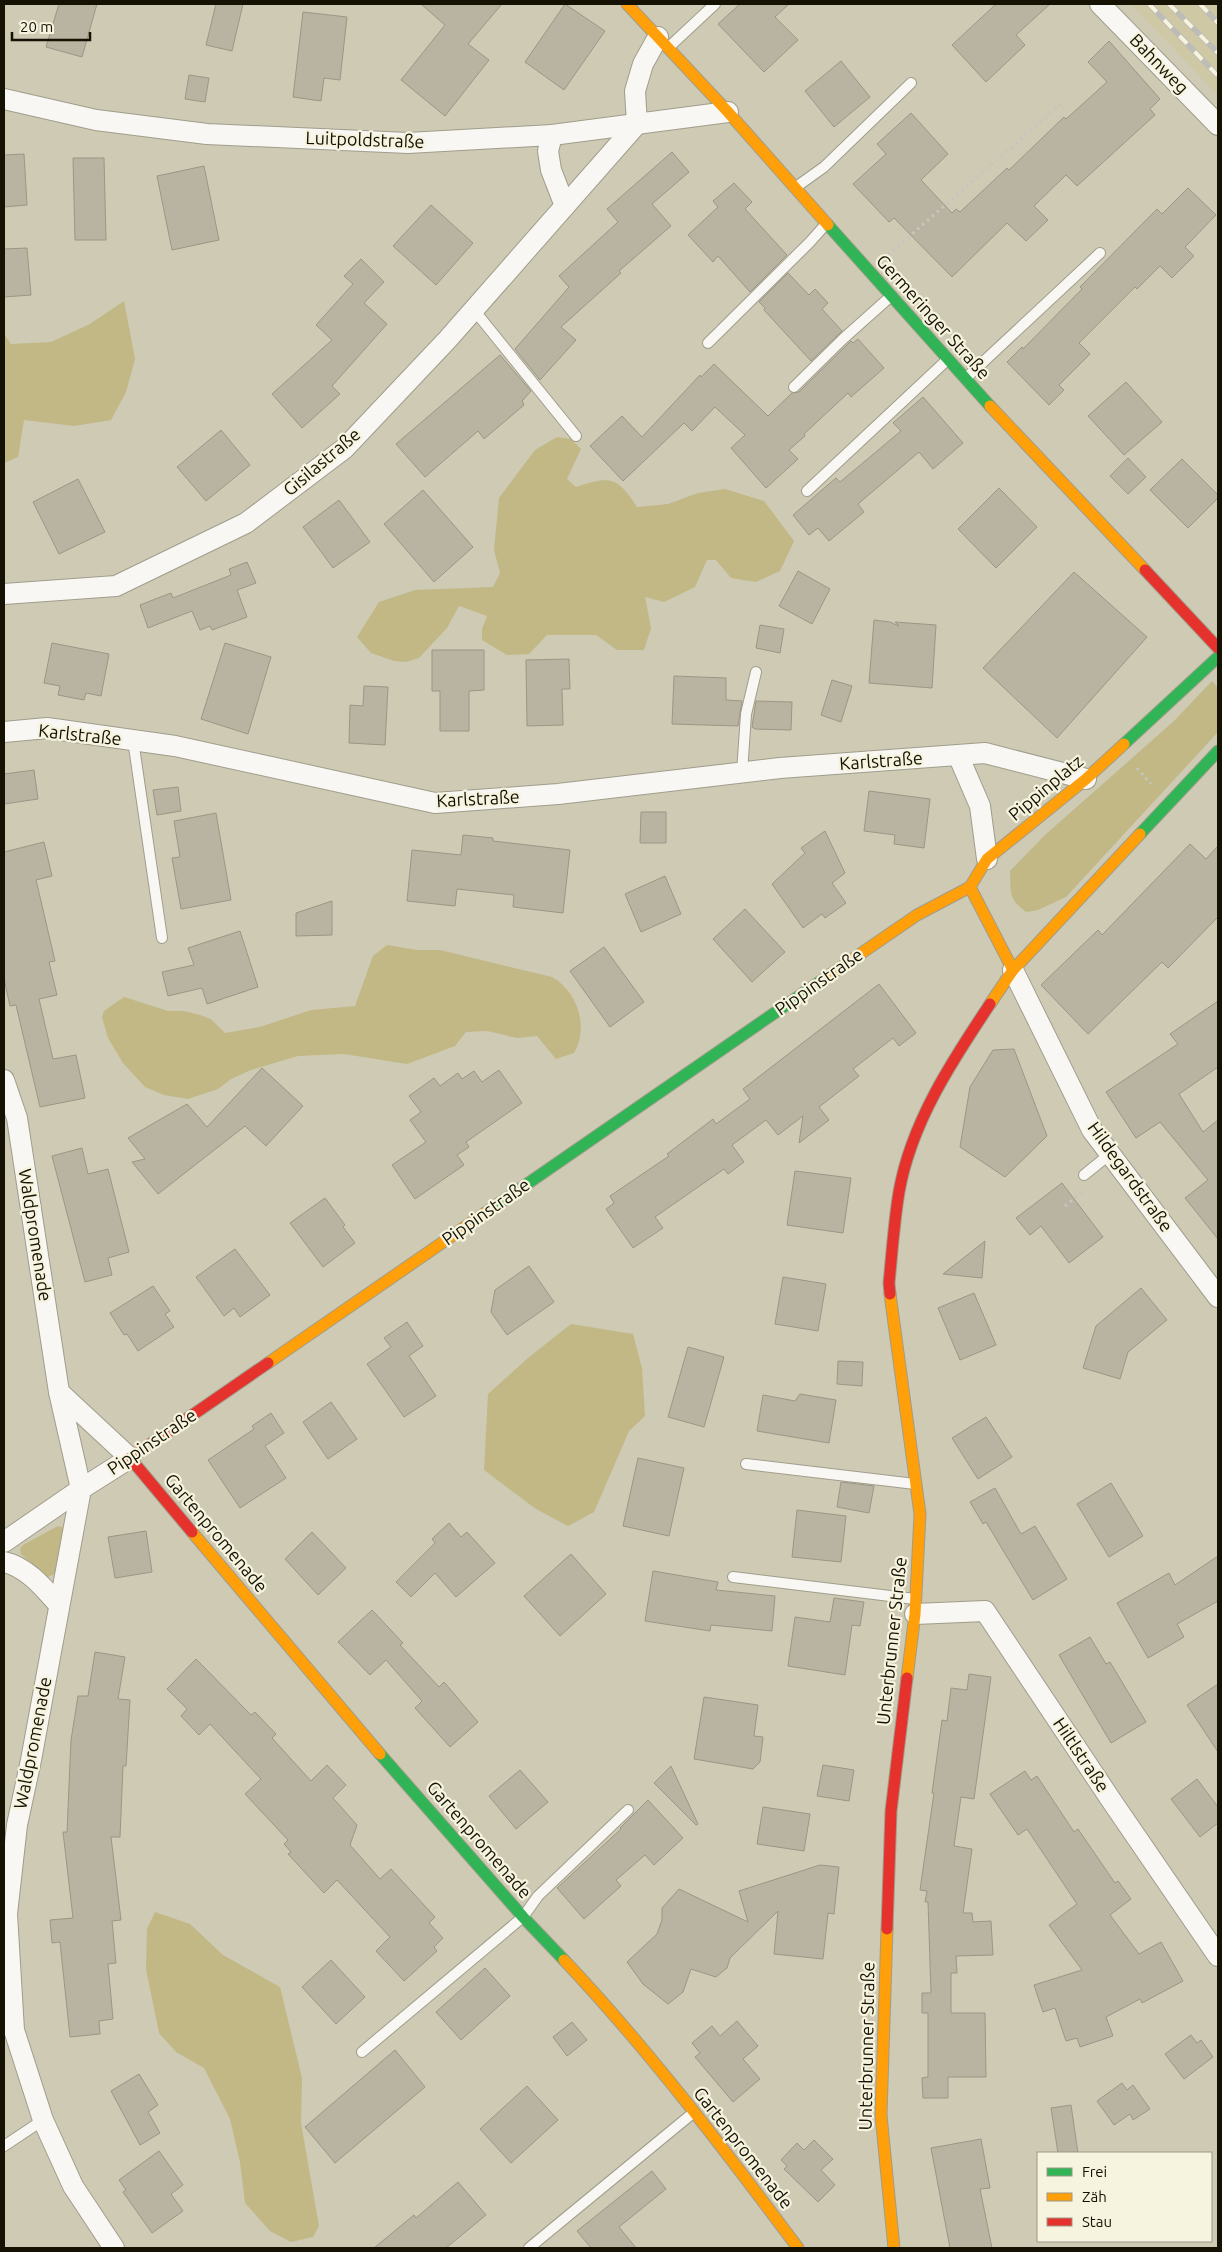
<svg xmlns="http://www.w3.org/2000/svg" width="1222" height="2252" font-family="Ubuntu,sans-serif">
<rect width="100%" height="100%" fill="#cecab4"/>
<polygon fill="#cfc8a4" points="1131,4 1218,4 1218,95"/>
<g fill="#c1b885">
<polygon points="124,301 135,359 126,392 111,420 74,426 24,420 18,457 4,463 4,334 11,344 51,342 90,324"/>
<path d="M557,437L571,439L581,449L567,479L576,487C610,476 617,476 637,507L668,504L698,493L725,489L764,501L794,541L780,571L756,582L731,578L716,560H707L695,587L664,602L645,597L651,628L644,650H617L596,635H547L529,654L507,655L482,640V629L487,616L459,606L447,628L431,645L419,658L406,662L394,661L371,653L357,637L379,602L415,590L493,587L500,573L494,550L499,498L535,450Z"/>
<path d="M1212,681L1218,688V732L1066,897L1038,910L1026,912C1008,898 1011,893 1010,871L1045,835L1174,721Z"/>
<path d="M387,945L417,950H440L552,977C578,992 589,1027 574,1053L556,1059L537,1036L517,1038L487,1031L466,1032L455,1046L407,1064L344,1054L298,1056L251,1070L231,1079L218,1089L188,1099L164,1095L145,1087L123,1063L108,1038L102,1017L104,1011L124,997L168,1011H184L200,1015L211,1019L225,1033L260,1027L311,1010L355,1006L373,956Z"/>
<polygon points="571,1324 633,1334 642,1368 645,1416 629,1431 594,1512 568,1526 536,1509 484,1470 488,1394 528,1358"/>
<polygon points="58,1526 62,1527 65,1534 55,1574 48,1577 21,1554 20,1549 23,1545"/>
<polygon points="155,1912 190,1924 223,1955 280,1987 302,2078 301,2123 319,2226 313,2237 291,2242 270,2231 245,2203 240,2162 230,2119 204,2068 176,2052 159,2033 146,1969 147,1929"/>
</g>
<g fill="#b9b3a2" stroke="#9c9685">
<polygon points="59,4 97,4 82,57 46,47"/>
<polygon points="216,4 243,4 232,51 206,45"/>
<polygon points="421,4 502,4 468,44 489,60 445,116 401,80 445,25"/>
<polygon points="565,4 605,31 564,90 525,62"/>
<polygon points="740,4 789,4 775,17 798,40 764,72 718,24"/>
<polygon points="996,4 1050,4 1016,35 1025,45 986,82 952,45"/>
<polygon points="303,12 347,17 340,80 324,78 321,101 293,97"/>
<polygon points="1109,41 1160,99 1150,109 1155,115 1077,186 1066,175 1034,206 1048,220 1026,241 1007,223 952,277 894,218 889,222 853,184 886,154 877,144 911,113 948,154 921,180 952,213 956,209 960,212 1007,168 1009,170 1064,117 1066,119 1107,82 1088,62"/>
<polygon points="841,61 870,97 834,127 805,91"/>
<polygon points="189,75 209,78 205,102 185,99"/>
<polygon points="672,152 689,172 652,204 671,226 619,271 621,273 561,327 576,340 540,380 515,349 569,287 559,276 618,222 607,209"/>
<polygon points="24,154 27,205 4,207 4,155"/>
<polygon points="73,158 104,158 106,240 75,240"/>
<polygon points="204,166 219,240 172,250 157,176"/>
<polygon points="734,183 752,202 745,209 787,255 750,292 718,256 713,262 688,235 718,207 713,201"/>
<polygon points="1188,188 1216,215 1185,247 1194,256 1172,278 1160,266 1137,289 1135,287 1079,343 1090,354 1059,385 1064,390 1049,405 1007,362 1022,347 1023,349 1082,289 1080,287 1157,209 1162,214"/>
<polygon points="431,205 473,243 436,285 393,246"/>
<polygon points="27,248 31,295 4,297 4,249"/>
<polygon points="361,259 384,282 364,303 387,324 332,386 340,394 302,428 272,394 332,340 316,325 353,284 344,276"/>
<polygon points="788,273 809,295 815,289 828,303 822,309 842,331 811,361 764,310 765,308 759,302"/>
<polygon points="858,339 884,368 851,397 848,393 804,434 805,436 789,450 798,459 766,488 731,448 745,435 715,407 692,431 684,423 623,481 590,446 622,416 642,437 700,375 701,377 714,364 768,416 792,393 799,392 851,341 853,343"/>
<polygon points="500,355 531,391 522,401 524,405 484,439 478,431 425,477 396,444"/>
<polygon points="1126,382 1162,422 1124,455 1088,416"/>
<polygon points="923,397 963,443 933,469 919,452 858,504 864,512 829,541 818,528 809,535 793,515 836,478 840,482 901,431 893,423"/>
<polygon points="221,430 250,465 206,501 177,467"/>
<polygon points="1128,458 1146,477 1128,494 1110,476"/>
<polygon points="1182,459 1218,495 1218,498 1188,528 1150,490"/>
<polygon points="78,479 105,532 59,554 33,502"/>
<polygon points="999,488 1037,527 996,568 958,529"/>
<polygon points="423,490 473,547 434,582 384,524"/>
<polygon points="339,500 370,542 333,568 303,527"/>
<polygon points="247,562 256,583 237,590 247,617 212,630 210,626 200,630 192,611 148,628 140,605 171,593 173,598 231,575 229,569"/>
<polygon points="798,571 830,589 812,624 779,606"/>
<polygon points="1074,572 1147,637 1057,738 983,668"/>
<polygon points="874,620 890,622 899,626 895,622 936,625 932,688 869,683"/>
<polygon points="760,625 784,629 780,653 756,648"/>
<polygon points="52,643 109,654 101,696 86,693 84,700 58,695 60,686 44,683"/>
<polygon points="225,643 271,657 248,734 201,719"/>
<polygon points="432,650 484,650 484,690 469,691 469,731 440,731 440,691 432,691"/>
<polygon points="569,659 570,689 562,689 563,725 527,726 526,660"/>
<polygon points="674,676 726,678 726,700 742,701 738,726 672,724"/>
<polygon points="832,680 852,686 841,722 821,715"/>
<polygon points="364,686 388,687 385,745 349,743 350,705 363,706"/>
<polygon points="756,701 792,702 791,730 755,729 752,727"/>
<polygon points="34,770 38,799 4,804 4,774"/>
<polygon points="178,787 181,811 157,815 153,790"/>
<polygon points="869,791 930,799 924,848 894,844 895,835 864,831"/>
<polygon points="641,812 666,812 666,843 640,843"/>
<polygon points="216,813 231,900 181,909 172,858 180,857 174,821"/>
<polygon points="825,831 845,873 832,883 846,903 825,918 822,914 803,928 772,884 805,853 801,848"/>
<polygon points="463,835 493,838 493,841 570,850 563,913 513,907 514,895 457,889 455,906 407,901 412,850 461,855"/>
<polygon points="44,842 52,876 36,880 55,961 49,962 57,995 39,999 53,1059 76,1055 85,1098 40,1107 16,1005 10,1006 4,979 4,852"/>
<polygon points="1190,844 1206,859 1218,846 1218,917 1168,968 1162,962 1088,1034 1041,985 1098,930 1102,935"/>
<polygon points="665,876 681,914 641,932 625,894"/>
<polygon points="332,901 332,935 296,936 296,913"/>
<polygon points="745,909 785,952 752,982 713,939"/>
<polygon points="240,931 258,987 207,1004 202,988 168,996 162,972 194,965 188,948"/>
<polygon points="604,947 644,1002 610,1027 570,971"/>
<polygon points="879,984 916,1033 899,1046 893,1038 853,1069 859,1076 819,1107 829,1120 799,1143 803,1116 778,1135 766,1120 732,1145 744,1162 728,1174 724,1169 655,1217 663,1228 633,1248 606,1209 614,1203 610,1196 669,1156 667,1154 713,1119 716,1124 750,1099 743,1089"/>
<polygon points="1218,1001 1218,1067 1179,1094 1203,1132 1218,1120 1218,1239 1185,1198 1208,1180 1160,1122 1136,1138 1106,1092 1178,1044 1170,1034"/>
<polygon points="1014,1049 1047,1136 1005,1177 960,1147 970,1087 993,1050"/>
<polygon points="262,1068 303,1106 266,1146 245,1126 158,1194 132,1162 145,1159 128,1138 187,1104 207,1127"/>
<polygon points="499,1070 522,1103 466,1142 469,1147 457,1155 464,1165 415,1199 392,1165 426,1142 410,1120 421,1112 409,1096 434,1078 440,1086 458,1073 462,1079 474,1071 482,1082"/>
<polygon points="82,1148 88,1174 108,1169 129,1252 108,1258 112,1275 85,1282 52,1156"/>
<polygon points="795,1171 851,1178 843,1233 787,1225"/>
<polygon points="1062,1183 1103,1237 1069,1263 1041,1226 1030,1235 1016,1218"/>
<polygon points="325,1198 345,1225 343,1227 355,1243 323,1267 290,1223"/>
<polygon points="985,1241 982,1278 943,1274"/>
<polygon points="235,1249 270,1295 240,1317 234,1308 224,1316 196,1277"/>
<polygon points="529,1266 554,1302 507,1335 491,1312 495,1290"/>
<polygon points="783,1277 826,1284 818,1331 775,1324"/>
<polygon points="153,1286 170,1311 165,1314 174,1327 138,1351 127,1334 124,1335 110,1313"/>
<polygon points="1141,1288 1167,1320 1128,1352 1120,1379 1083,1368 1096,1326"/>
<polygon points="974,1293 996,1345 960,1360 938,1308"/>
<polygon points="407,1322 423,1346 409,1356 436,1396 404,1417 367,1364 391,1347 384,1338"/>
<polygon points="688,1347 724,1357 704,1427 668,1417"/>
<polygon points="838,1361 863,1362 862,1386 837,1384"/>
<polygon points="800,1394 836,1400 829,1443 757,1431 763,1395 795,1401"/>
<polygon points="331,1402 357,1439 328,1459 303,1422"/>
<polygon points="271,1413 284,1433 265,1446 286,1478 240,1508 208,1460 254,1429 252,1426"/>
<polygon points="986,1417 1012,1457 978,1479 952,1438"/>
<polygon points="638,1458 684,1468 669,1536 623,1526"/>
<polygon points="841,1482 874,1486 869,1513 837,1507"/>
<polygon points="1111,1483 1143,1536 1109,1557 1077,1504"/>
<polygon points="995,1488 1021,1534 1035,1526 1067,1579 1033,1600 986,1522 983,1524 970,1502"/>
<polygon points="797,1510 846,1516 841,1562 792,1557"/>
<polygon points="449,1523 461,1537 467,1532 495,1563 456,1597 435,1573 411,1597 396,1582 435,1543 432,1539"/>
<polygon points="146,1531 152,1572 115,1578 108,1537"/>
<polygon points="312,1532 346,1568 318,1595 285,1559"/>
<polygon points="571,1554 606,1594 560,1636 524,1596"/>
<polygon points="1218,1556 1218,1601 1177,1624 1184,1637 1148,1658 1117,1603 1169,1573 1175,1585"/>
<polygon points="653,1571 718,1582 716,1590 775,1596 772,1631 711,1625 710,1631 645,1621"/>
<polygon points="834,1598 864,1602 860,1626 852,1625 845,1675 788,1666 795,1617 830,1622"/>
<polygon points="372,1610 403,1643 400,1645 439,1687 444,1682 478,1722 450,1747 415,1708 422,1701 386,1660 370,1675 338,1642"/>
<polygon points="1090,1637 1106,1664 1110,1662 1146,1722 1111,1743 1059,1655"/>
<polygon points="95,1652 125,1657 118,1699 130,1700 126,1766 123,1766 120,1837 111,1837 121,1920 112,1921 116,1963 108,1964 113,2019 99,2021 100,2034 70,2037 60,1942 52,1943 50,1920 73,1918 63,1832 67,1832 71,1740 78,1696 88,1696"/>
<polygon points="196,1659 251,1715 255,1712 276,1734 272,1738 311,1781 327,1765 346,1785 333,1798 357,1825 350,1845 380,1879 391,1869 435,1917 429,1923 443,1938 434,1947 437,1951 404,1981 376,1951 390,1937 337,1880 324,1893 288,1854 291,1852 284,1844 288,1840 245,1794 261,1779 210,1724 199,1735 181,1716 187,1709 167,1689"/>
<polygon points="969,1674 991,1677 974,1799 961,1797 954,1846 972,1849 963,1913 972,1913 973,1922 991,1921 993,1955 956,1956 957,1973 951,1973 951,2013 985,2013 986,2077 948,2077 948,2098 923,2098 922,2078 928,2077 928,2013 922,2013 922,1993 931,1993 928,1902 925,1902 927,1891 920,1890 934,1793 932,1793 942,1720 947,1721 951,1688 967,1690"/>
<polygon points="1218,1684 1218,1752 1187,1705"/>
<polygon points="704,1697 758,1705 754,1736 763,1737 760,1762 753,1769 694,1759"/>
<polygon points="823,1765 854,1770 849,1801 817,1796"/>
<polygon points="671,1766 698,1824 696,1825 654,1783"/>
<polygon points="520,1770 548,1802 516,1829 489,1796"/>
<polygon points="1025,1771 1031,1780 1037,1776 1074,1832 1078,1829 1115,1883 1118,1881 1131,1899 1110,1915 1139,1954 1161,1942 1183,1981 1142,2003 1140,1999 1106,2017 1113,2036 1080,2047 1077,2038 1066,2041 1055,2008 1043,2012 1034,1985 1082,1970 1049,1925 1077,1904 1027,1829 1018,1835 990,1794"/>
<polygon points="1197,1779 1218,1807 1218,1823 1200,1837 1171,1799"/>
<polygon points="648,1800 683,1838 654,1865 645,1855 616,1880 621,1886 584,1919 557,1888 621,1829 620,1828"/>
<polygon points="763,1807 810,1814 804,1851 757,1844"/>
<polygon points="820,1865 839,1867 834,1914 828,1913 823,1959 774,1954 778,1911 730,1958 727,1968 716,1977 691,1969 683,1992 668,2004 643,1984 627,1962 657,1934 662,1920 662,1908 679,1889 748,1922 739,1891"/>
<polygon points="331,1960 365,1997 336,2024 302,1987"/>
<polygon points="485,1968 510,1996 461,2040 436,2012"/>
<polygon points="737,2021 758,2046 743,2059 760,2079 733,2102 695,2057 700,2053 692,2043 712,2026 720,2036"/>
<polygon points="572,2022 587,2040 567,2056 553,2037"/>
<polygon points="1191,2035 1197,2043 1201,2040 1213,2057 1184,2079 1165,2054"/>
<polygon points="395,2050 425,2087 335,2163 305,2127"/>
<polygon points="139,2074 158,2105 148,2112 160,2133 140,2145 111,2091"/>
<polygon points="1122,2083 1127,2090 1133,2085 1150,2109 1133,2120 1130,2114 1114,2125 1097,2101"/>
<polygon points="527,2086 558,2120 511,2163 480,2129"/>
<polygon points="1071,2105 1078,2153 1058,2153 1051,2108"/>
<polygon points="981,2139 990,2188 980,2189 992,2248 950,2248 931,2148"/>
<polygon points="814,2140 833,2159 821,2170 835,2185 818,2202 784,2169 787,2166 781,2160 797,2143 804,2150"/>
<polygon points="159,2151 183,2185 171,2194 183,2211 152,2233 123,2192 126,2190 119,2180"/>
<polygon points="652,2171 666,2189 619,2227 636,2248 591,2248 577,2231"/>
<polygon points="458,2182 486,2215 446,2248 374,2248 414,2215 416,2218"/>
</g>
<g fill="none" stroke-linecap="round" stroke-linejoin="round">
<defs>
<g id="lane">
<polyline points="669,47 715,4"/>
<polyline points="796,187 824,167 911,83"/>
<polyline points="474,310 576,436"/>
<polyline points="708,343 810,242 826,224"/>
<polyline points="966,378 1100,253"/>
<polyline points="794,387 844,338 890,297"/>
<polyline points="807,491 947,360"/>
<polyline points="133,740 162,938"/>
<polyline points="742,773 746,714 756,672"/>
<polyline points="1084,1175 1110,1154"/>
<polyline points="746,1464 915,1484"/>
<polyline points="733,1577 915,1599"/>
<polyline points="362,2052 523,1917 538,1896 628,1810"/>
<polyline points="4,2146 43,2120"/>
<polyline points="529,2248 693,2113"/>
</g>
<g id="street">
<polyline points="1100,4 1218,125"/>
<polyline points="4,99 96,120 207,134 408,143 552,135 728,112"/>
<polyline points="552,135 548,151 551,170 565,206"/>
<polyline points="4,594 116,586 246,523 345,448 448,339 637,124 635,91 643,64 658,37"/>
<polyline points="4,732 47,728 175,746 435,803 558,794 780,768 985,753 1086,779"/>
<polyline points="958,755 980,806 987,859"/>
<polyline points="1013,970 1092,1130 1218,1297"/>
<polyline points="4,1080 17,1118 59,1392 81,1489 31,1760 17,1825 7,1914 14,2030 43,2120 73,2186 114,2248"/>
<polyline points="4,1542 81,1489 130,1458 59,1392"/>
<path d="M4,1562C27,1567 44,1588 59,1605"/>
<polyline points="915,1614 985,1611 1111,1800 1218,1956"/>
</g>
<g id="fast">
<polyline points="828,225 990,406"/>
<polyline points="1124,744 1218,657"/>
<polyline points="1140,834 1218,751"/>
<polyline points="488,1211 831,974"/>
<polyline points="380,1754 523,1917 564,1960"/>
</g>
<g id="slow">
<polyline points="627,4 728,112 828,225"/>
<polyline points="990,406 1145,570"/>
<polyline points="970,887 987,859 1086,779 1124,744"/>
<polyline points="970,887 1013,970"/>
<polyline points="831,974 917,915 970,887"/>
<polyline points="990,1004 1013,970 1140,834"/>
<polyline points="890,1294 920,1514 915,1614 907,1678"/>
<polyline points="268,1363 488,1211"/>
<polyline points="192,1532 380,1754"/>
<polyline points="887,1929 881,2115 894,2248"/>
<path d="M564,1960C649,2050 724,2149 798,2248"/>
</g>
<g id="jam">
<polyline points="1145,570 1218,648"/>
<path d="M890,1294L889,1283C892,1253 894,1222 899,1192C911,1123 952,1061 990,1004"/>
<polyline points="192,1532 130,1458 268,1363"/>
<polyline points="887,1929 891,1811 907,1678"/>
</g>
</defs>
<use href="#lane" stroke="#a09d8b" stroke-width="12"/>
<use href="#street" stroke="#a09d8b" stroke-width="22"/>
<use href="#fast" stroke="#a09d8b" stroke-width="13"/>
<use href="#slow" stroke="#a09d8b" stroke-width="13"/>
<use href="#jam" stroke="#a09d8b" stroke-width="13"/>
<g stroke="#c6c5be" stroke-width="3" stroke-dasharray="2.5 4" stroke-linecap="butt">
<polyline points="888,255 1062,103"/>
<polyline points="1137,768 1151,784"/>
<polyline points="1065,1206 1082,1192"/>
</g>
<use href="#lane" stroke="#f8f7f4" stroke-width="10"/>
<use href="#street" stroke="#f8f7f4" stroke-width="20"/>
<use href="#fast" stroke="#30b455" stroke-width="11"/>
<use href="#slow" stroke="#ff9f0a" stroke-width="11"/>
<use href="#jam" stroke="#e5322d" stroke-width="11"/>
<defs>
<g id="rail">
<polyline points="1149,4 1218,76"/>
<polyline points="1169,4 1218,53"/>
<polyline points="1200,4 1218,23"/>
</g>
</defs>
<use href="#rail" stroke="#bdbcb7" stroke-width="5.5"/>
<use href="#rail" stroke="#f6f3de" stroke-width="4" stroke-dasharray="11" stroke-linecap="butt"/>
</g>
<g text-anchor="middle" stroke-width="4.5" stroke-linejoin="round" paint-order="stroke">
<g font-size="18" fill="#151204" stroke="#f6f3de">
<text transform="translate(1159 64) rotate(46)" y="6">Bahnweg</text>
<text transform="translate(365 140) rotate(2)" y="6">Luitpoldstraße</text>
<text transform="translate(933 317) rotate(48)" y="6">Germeringer Straße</text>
<text transform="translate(322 462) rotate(-40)" y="6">Gisilastraße</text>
<text transform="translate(80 735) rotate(6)" y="6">Karlstraße</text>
<text transform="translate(881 761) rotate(-4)" y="6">Karlstraße</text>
<text transform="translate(1046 788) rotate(-40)" y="6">Pippinplatz</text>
<text transform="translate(478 799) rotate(-3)" y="6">Karlstraße</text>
<text transform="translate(819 982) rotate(-35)" y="6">Pippinstraße</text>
<text transform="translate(1130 1177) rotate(54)" y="6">Hildegardstraße</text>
<text transform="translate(486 1212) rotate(-35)" y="6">Pippinstraße</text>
<text transform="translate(35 1235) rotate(81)" y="6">Waldpromenade</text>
<text transform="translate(152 1442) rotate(-34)" y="6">Pippinstraße</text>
<text transform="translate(216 1533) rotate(50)" y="6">Gartenpromenade</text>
<text transform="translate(892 1641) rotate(-84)" y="6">Unterbrunner Straße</text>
<text transform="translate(33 1743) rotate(-79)" y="6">Waldpromenade</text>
<text transform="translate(1081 1755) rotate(56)" y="6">Hiltlstraße</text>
<text transform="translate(479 1840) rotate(49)" y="6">Gartenpromenade</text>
<text transform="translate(867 2046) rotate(-89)" y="6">Unterbrunner Straße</text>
<text transform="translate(743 2148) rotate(52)" y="6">Gartenpromenade</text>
</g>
</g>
<rect width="1222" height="2252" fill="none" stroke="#151204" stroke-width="10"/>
<rect x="1037" y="2152" width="175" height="90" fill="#f6f3de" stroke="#9c9987"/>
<rect x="1047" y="2168" width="25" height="8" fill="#30b455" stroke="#9c9987"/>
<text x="1082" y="2177" font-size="15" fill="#151204">Frei</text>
<rect x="1047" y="2193" width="25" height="8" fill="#ff9f0a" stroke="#9c9987"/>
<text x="1082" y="2202" font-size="15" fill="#151204">Zäh</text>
<rect x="1047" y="2218" width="25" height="8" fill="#e5322d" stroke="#9c9987"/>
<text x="1082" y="2227" font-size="15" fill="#151204">Stau</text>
<path d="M12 32v8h78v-8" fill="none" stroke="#151204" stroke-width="2.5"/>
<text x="20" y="32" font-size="15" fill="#151204" stroke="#f6f3de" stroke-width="4" paint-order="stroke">20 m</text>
</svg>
